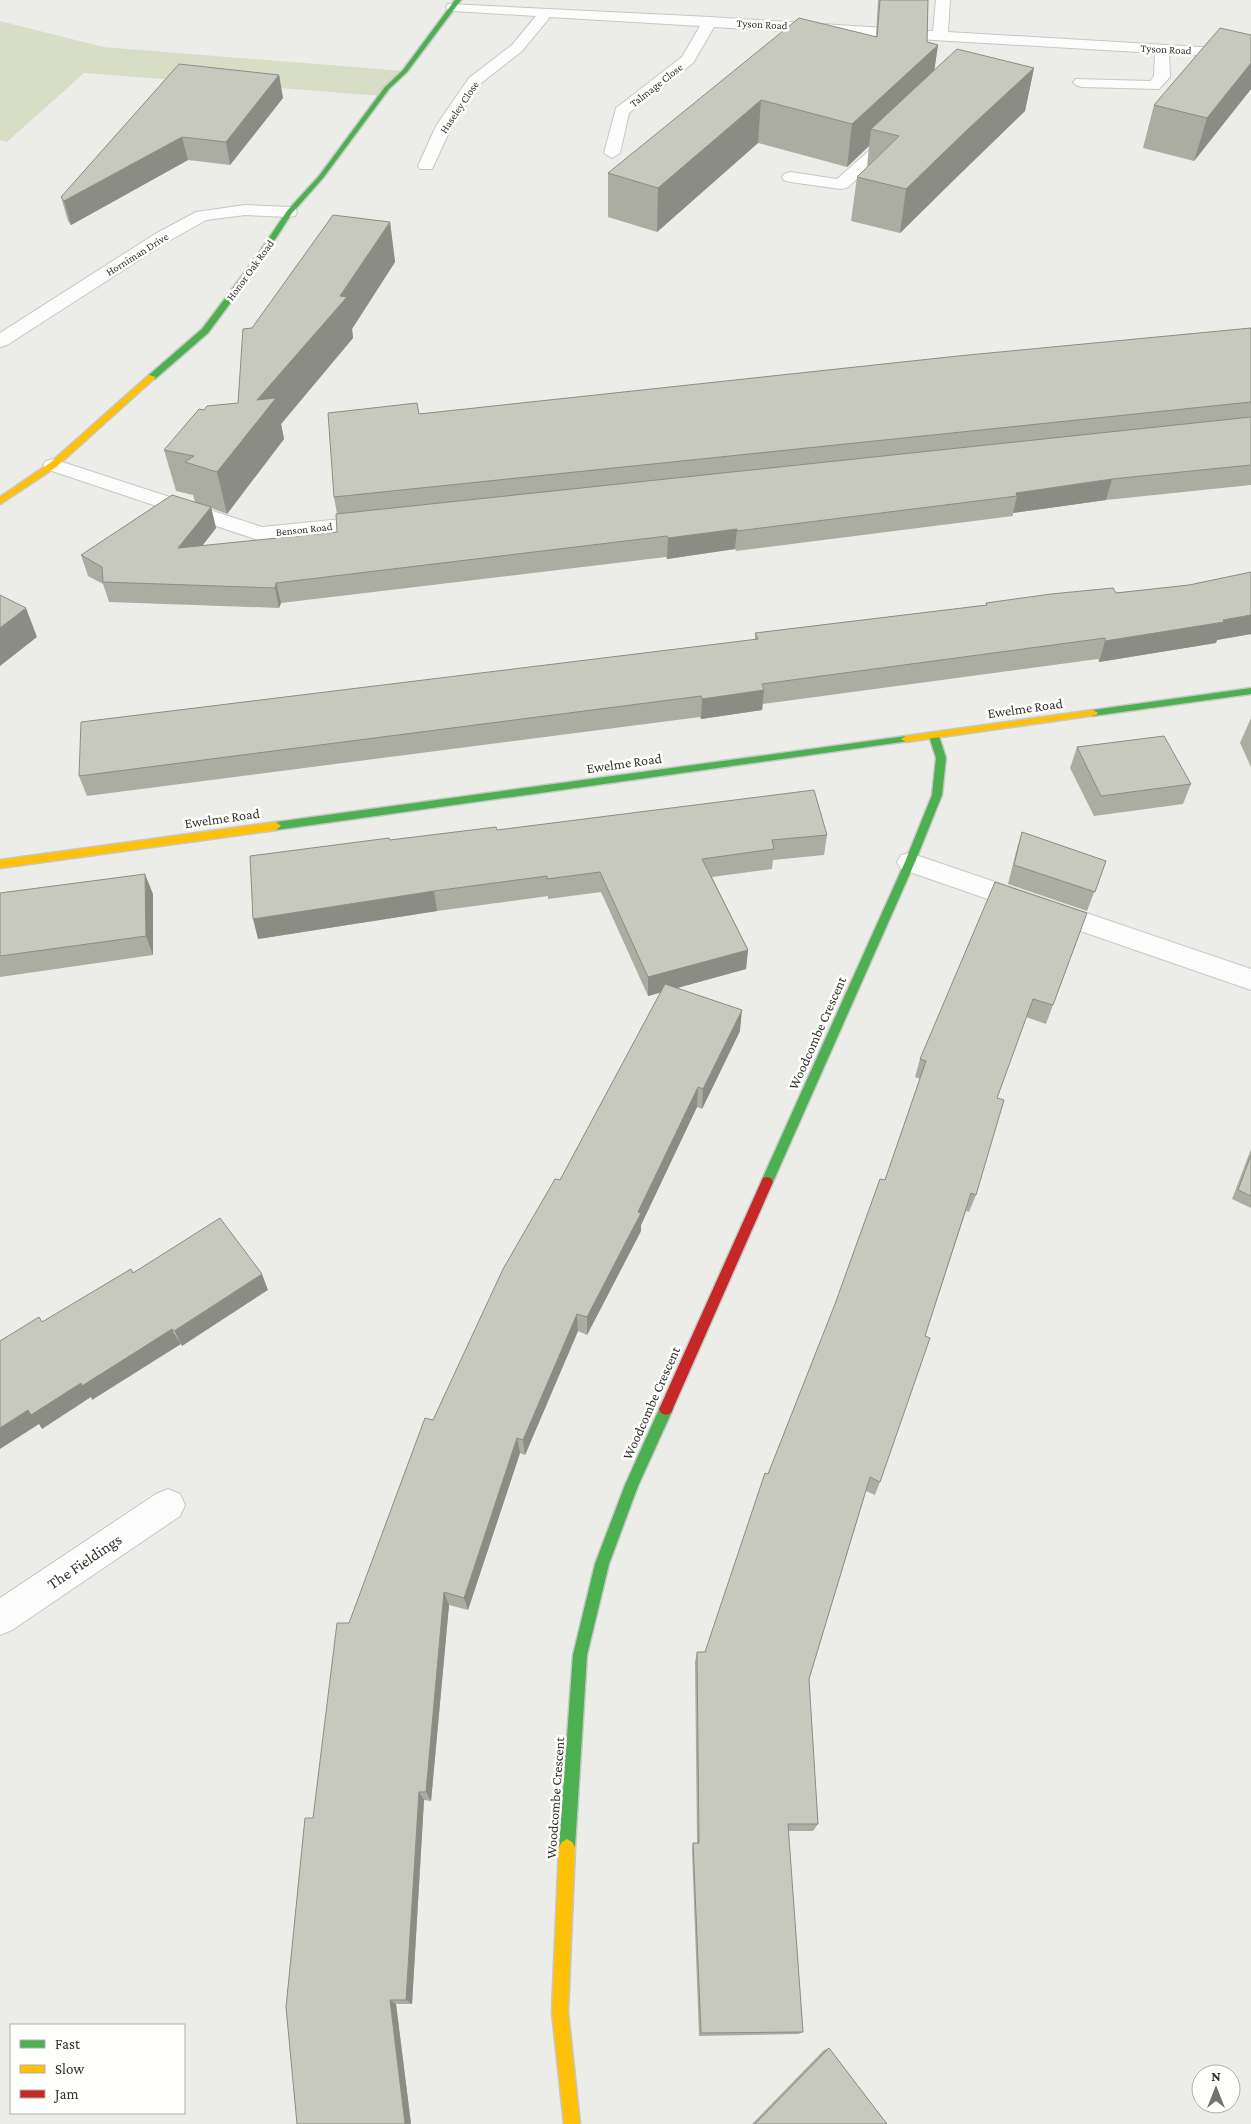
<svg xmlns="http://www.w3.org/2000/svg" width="1251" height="2124" font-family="'Crimson Pro',serif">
<rect width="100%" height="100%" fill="#ecede9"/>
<polygon fill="#d8ddc6" points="0,21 103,47 405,71 382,96 84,73 7,142 0,140"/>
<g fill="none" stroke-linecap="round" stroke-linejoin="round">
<defs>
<polygon id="lane" points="910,853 1251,969 1251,990 901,869 897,862 901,855"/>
<g id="street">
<polygon points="936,0 950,0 948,32 1251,50 1251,58 1169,54 1170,77 1159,89 1081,87 1076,85 1073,82 1076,79 1150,81 1154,76 1155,53 714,27 693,63 629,113 620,153 612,158 604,153 616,108 682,57 700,26 550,17 522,51 480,84 452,126 432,169 420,169 418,166 436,126 469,78 512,45 536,16 453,11 448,10 446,7 448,4 710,17 933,31"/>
<polygon points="896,130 904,135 902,138 847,188 841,189 790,182 784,180 782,177 784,174 790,172 837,179 890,132"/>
<polygon points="245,205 289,207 295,208 297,212 295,216 289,217 245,215 206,220 167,242 7,345 0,347 0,333 155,234 196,212"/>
<polygon points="53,459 262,527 372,516 379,517 382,522 379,527 372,528 261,541 46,469 43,465 46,461"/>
<polygon points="168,1489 180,1494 185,1505 180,1516 12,1630 0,1635 0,1598 156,1494"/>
</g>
<g id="fast">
<polygon points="455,0 461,0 407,72 389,89 323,178 292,213 260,263 208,333 155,379 149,379 149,375 202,329 254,260 287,211 319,176 385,87 403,70"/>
<polygon points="1251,688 1251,694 1093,716 1088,713 1093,710"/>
<polygon points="934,733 939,736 946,758 942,795 915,862 773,1182 771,1186 767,1187 763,1186 761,1182 905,862 932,795 936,758 929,736"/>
<polygon points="906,736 911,739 909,741 276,830 271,826 276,822"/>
<polygon points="666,1403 671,1405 673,1409 638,1486 609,1564 587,1655 575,1847 572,1852 567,1855 562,1852 559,1847 573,1655 595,1564 625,1485 661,1405"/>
</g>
<g id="slow">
<polygon points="149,375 156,377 56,467 0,504 0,497 50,463"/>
<polygon points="1093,710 1098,713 1096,715 906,742 901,739 906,736"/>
<polygon points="276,822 281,826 276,830 0,868 0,860"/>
<polygon points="567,1839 572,1842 575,1847 568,2012 580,2124 564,2124 552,2012 559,1847 562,1842"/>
</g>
<polygon id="jam" points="767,1177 771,1178 773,1182 671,1413 666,1415 661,1413 659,1409 661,1405 761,1182 763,1178"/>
</defs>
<use href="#lane" stroke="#c6c8c5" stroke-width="2"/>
<use href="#street" stroke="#c6c8c5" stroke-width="2"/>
<use href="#fast" stroke="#c6c8c5" stroke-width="3"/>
<use href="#slow" stroke="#c6c8c5" stroke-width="3"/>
<use href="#jam" stroke="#c6c8c5" stroke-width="3"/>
<use href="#lane" fill="#fcfcfc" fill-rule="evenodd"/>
<use href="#street" fill="#fcfcfc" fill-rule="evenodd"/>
<use href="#fast" fill="#4caf50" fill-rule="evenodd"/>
<use href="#slow" fill="#ffc107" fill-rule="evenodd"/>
<use href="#jam" fill="#c62828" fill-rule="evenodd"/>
</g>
<g fill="#abada3">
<polygon points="878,0 928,0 927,42 938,45 934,70 1034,68 1025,111 961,173 900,233 851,221 857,177 867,167 869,146 847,167 758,143 657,232 608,217 608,173 876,36"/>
<polygon points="1251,35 1251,89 1194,161 1143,148 1154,105"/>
<polygon points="279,75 283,98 230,165 188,160 71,225 68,221 61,197"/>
<polygon points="390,222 395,262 352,329 353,338 281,424 284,439 227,514 211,508 216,528 202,546 337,532 337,514 334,497 419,414 1251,328 1251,485 1106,500 1013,513 1013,516 736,551 735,549 667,559 666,557 281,603 279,608 109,602 103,584 88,576 81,555 195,502 193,495 176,491 164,450 204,410 238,403 252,328"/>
<polygon points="1251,572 1251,634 1217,640 1216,643 1099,662 1098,659 763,704 762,710 701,719 700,717 87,796 79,776 755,640 755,633 986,605 986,603 1116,593 1189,585"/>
<polygon points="1251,718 1251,767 1240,743"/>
<polygon points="1077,747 1191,784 1183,804 1094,816 1070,768"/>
<polygon points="497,830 827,835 824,855 773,860 772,869 712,877 748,950 746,969 677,988 740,1031 702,1109 697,1107 641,1225 641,1231 587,1335 578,1331 525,1455 520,1453 468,1610 449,1605 431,1801 424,1800 412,2004 396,2004 411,2124 313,1818 349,1623 433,1420 560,1180 661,992 648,996 601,892 548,899 548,896 437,911 258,939 390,840"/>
<polygon points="1022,832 1106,861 1087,911 1008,884 1016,852"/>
<polygon points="0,893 153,894 153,955 0,977"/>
<polygon points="1087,913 1046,1024 1026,1017 997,1098 976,1195 969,1212 966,1211 925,1336 880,1482 875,1495 866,1491 809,1679 818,1824 813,1831 788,1831 803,2032 798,2034 699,2036 692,1850 693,1843 697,1843 695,1662 697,1652 705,1652 768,1474 885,1180 920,1079 915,1077 920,1059"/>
<polygon points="1251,1149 1251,1208 1232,1199"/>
<polygon points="829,2048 887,2124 752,2124 824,2050"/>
</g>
<g fill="#8b8d85">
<polygon points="938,45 932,87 871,129 869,146 847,167 852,124"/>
<polygon points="1251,63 1251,89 1194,161 1207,118"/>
<polygon points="1034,68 1025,111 961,173 900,233 906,189 968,129"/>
<polygon points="279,75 283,98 230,165 226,142"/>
<polygon points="761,100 758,143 657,232 658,188"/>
<polygon points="182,137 188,160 71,225 64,201"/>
<polygon points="390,222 395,262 352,329 353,338 281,424 284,439 227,514 217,472 257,400 340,296"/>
<polygon points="1112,479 1106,500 1013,513 1017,496 1016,493"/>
<polygon points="211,507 216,528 184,569 178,548"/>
<polygon points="737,529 735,549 667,559 668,538"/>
<polygon points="276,583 281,603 279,608 275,588"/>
<polygon points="26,608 37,637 0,666 0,628"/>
<polygon points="1251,615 1251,634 1217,640 1216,643 1099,662 1105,641"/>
<polygon points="764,690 762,710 701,719 702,699"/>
<polygon points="145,874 153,894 153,955 146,936"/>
<polygon points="434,891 437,911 258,939 253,919"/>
<polygon points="748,950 746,969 648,996 648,977"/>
<polygon points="742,1010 740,1031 702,1109 703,1089"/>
<polygon points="698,1087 697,1107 641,1225 641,1231 587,1335 587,1317 638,1212"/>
<polygon points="262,1274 268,1290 182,1346 174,1331"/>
<polygon points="577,1314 578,1331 525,1455 523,1440"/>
<polygon points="172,1329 181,1344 92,1400 91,1397 42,1429 39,1424 0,1449 0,1428 28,1410 81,1383"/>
<polygon points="517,1438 520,1453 468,1610 464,1598"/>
<polygon points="444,1592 449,1605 431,1801 426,1792"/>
<polygon points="419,1792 424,1800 412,2004 406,2000"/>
<polygon points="390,2000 396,2004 411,2124 405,2124"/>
</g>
<g fill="#c7c9be" stroke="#8b8d85">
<polygon points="880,0 928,0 927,42 938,45 852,124 761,100 658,188 608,173 799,18 877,37"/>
<polygon points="1220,28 1251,35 1251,63 1207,118 1154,105"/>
<polygon points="957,49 1034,68 968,129 906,189 857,177 899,136 871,129"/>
<polygon points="179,64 279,75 226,142 182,137 64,201 61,197"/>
<polygon points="333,215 390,222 340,296 347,297 257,400 276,398 217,472 185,462 194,456 164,450 199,409 204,410 207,406 238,403 243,329 252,328"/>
<polygon points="1251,328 1251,402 334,497 328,413 417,403 419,414 958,356"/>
<polygon points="1251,417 1251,465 1112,479 1016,493 1017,496 737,531 737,529 668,538 667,536 276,583 275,588 103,582 102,567 81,555 172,495 211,507 178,548 337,532 336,514"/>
<polygon points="1251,572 1251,615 1223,620 1224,622 1105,641 1105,638 762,684 764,690 702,699 701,696 79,776 81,722 758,639 755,633 987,605 986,603 1051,594 1113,588 1116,593 1189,585"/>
<polygon points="0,595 26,608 0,628"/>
<polygon points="1164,736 1191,784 1101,796 1077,747"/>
<polygon points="814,790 827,835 772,840 774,849 702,859 748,950 648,977 600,872 547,879 547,876 434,891 253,919 250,856 389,838 390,840 496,827 497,830"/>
<polygon points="1022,832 1106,861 1095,892 1014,865"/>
<polygon points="145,874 146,936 0,956 0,893"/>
<polygon points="995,882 1087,913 1053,1005 1033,999 997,1098 1004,1100 976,1195 971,1193 925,1336 930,1338 880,1482 870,1477 809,1679 818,1824 788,1824 803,2032 701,2033 693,1843 699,1843 697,1652 705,1652 765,1473 768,1474 835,1304 880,1179 885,1180 926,1061 920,1059"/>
<polygon points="665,984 742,1010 703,1089 698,1087 638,1212 641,1213 587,1317 577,1314 523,1440 517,1438 464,1598 444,1592 426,1792 419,1792 406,2000 390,2000 405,2124 297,2124 286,2007 305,1818 313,1818 337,1623 349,1623 425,1418 433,1420 503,1269 555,1179 560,1180"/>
<polygon points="1251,1155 1251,1196 1238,1190"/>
<polygon points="220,1218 262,1274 174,1331 172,1329 82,1386 81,1383 31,1415 28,1410 0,1428 0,1341 39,1317 42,1322 131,1269 133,1273"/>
<polygon points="829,2048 887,2124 755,2124"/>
</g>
<g text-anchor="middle" stroke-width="5" stroke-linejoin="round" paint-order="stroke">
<g font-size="11" fill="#31312f" stroke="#fffffe">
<text transform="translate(762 24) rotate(3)" y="4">Tyson Road</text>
<text transform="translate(1166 49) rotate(3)" y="4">Tyson Road</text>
<text transform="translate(656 85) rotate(-38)" y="4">Talmage Close</text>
<text transform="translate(459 107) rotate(-56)" y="4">Haseley Close</text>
<text transform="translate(137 254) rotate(-32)" y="4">Horniman Drive</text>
<text transform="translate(250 270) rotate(-54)" y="4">Honor Oak Road</text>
<text transform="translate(304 529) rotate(-6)" y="4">Benson Road</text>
</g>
<g font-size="14" fill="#31312f" stroke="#fffffe">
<text transform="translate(1025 708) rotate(-8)" y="5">Ewelme Road</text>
<text transform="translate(624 763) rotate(-8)" y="5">Ewelme Road</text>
<text transform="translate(222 818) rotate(-8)" y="5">Ewelme Road</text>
<text transform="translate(817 1033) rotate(-66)" y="5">Woodcombe Crescent</text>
<text transform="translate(651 1403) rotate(-66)" y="5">Woodcombe Crescent</text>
<text transform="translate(555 1798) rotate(-86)" y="5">Woodcombe Crescent</text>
</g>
<g font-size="16" fill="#31312f" stroke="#fffffe">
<text transform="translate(84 1561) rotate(-34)" y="6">The Fieldings</text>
</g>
</g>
<rect x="10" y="2024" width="175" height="90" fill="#fffffe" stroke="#adadab"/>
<rect x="20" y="2040" width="25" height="8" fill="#4caf50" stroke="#adadab"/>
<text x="55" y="2049" font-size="15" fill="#31312f">Fast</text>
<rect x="20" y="2065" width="25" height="8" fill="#ffc107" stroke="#adadab"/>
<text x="55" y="2074" font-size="15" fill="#31312f">Slow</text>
<rect x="20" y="2090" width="25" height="8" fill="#c62828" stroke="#adadab"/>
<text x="55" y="2099" font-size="15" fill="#31312f">Jam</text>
<g transform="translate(1216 2089)"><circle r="24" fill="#fffffe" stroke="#adadab"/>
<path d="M0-4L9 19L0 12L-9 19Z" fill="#727370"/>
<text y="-8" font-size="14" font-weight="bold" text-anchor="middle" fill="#31312f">N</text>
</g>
</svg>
